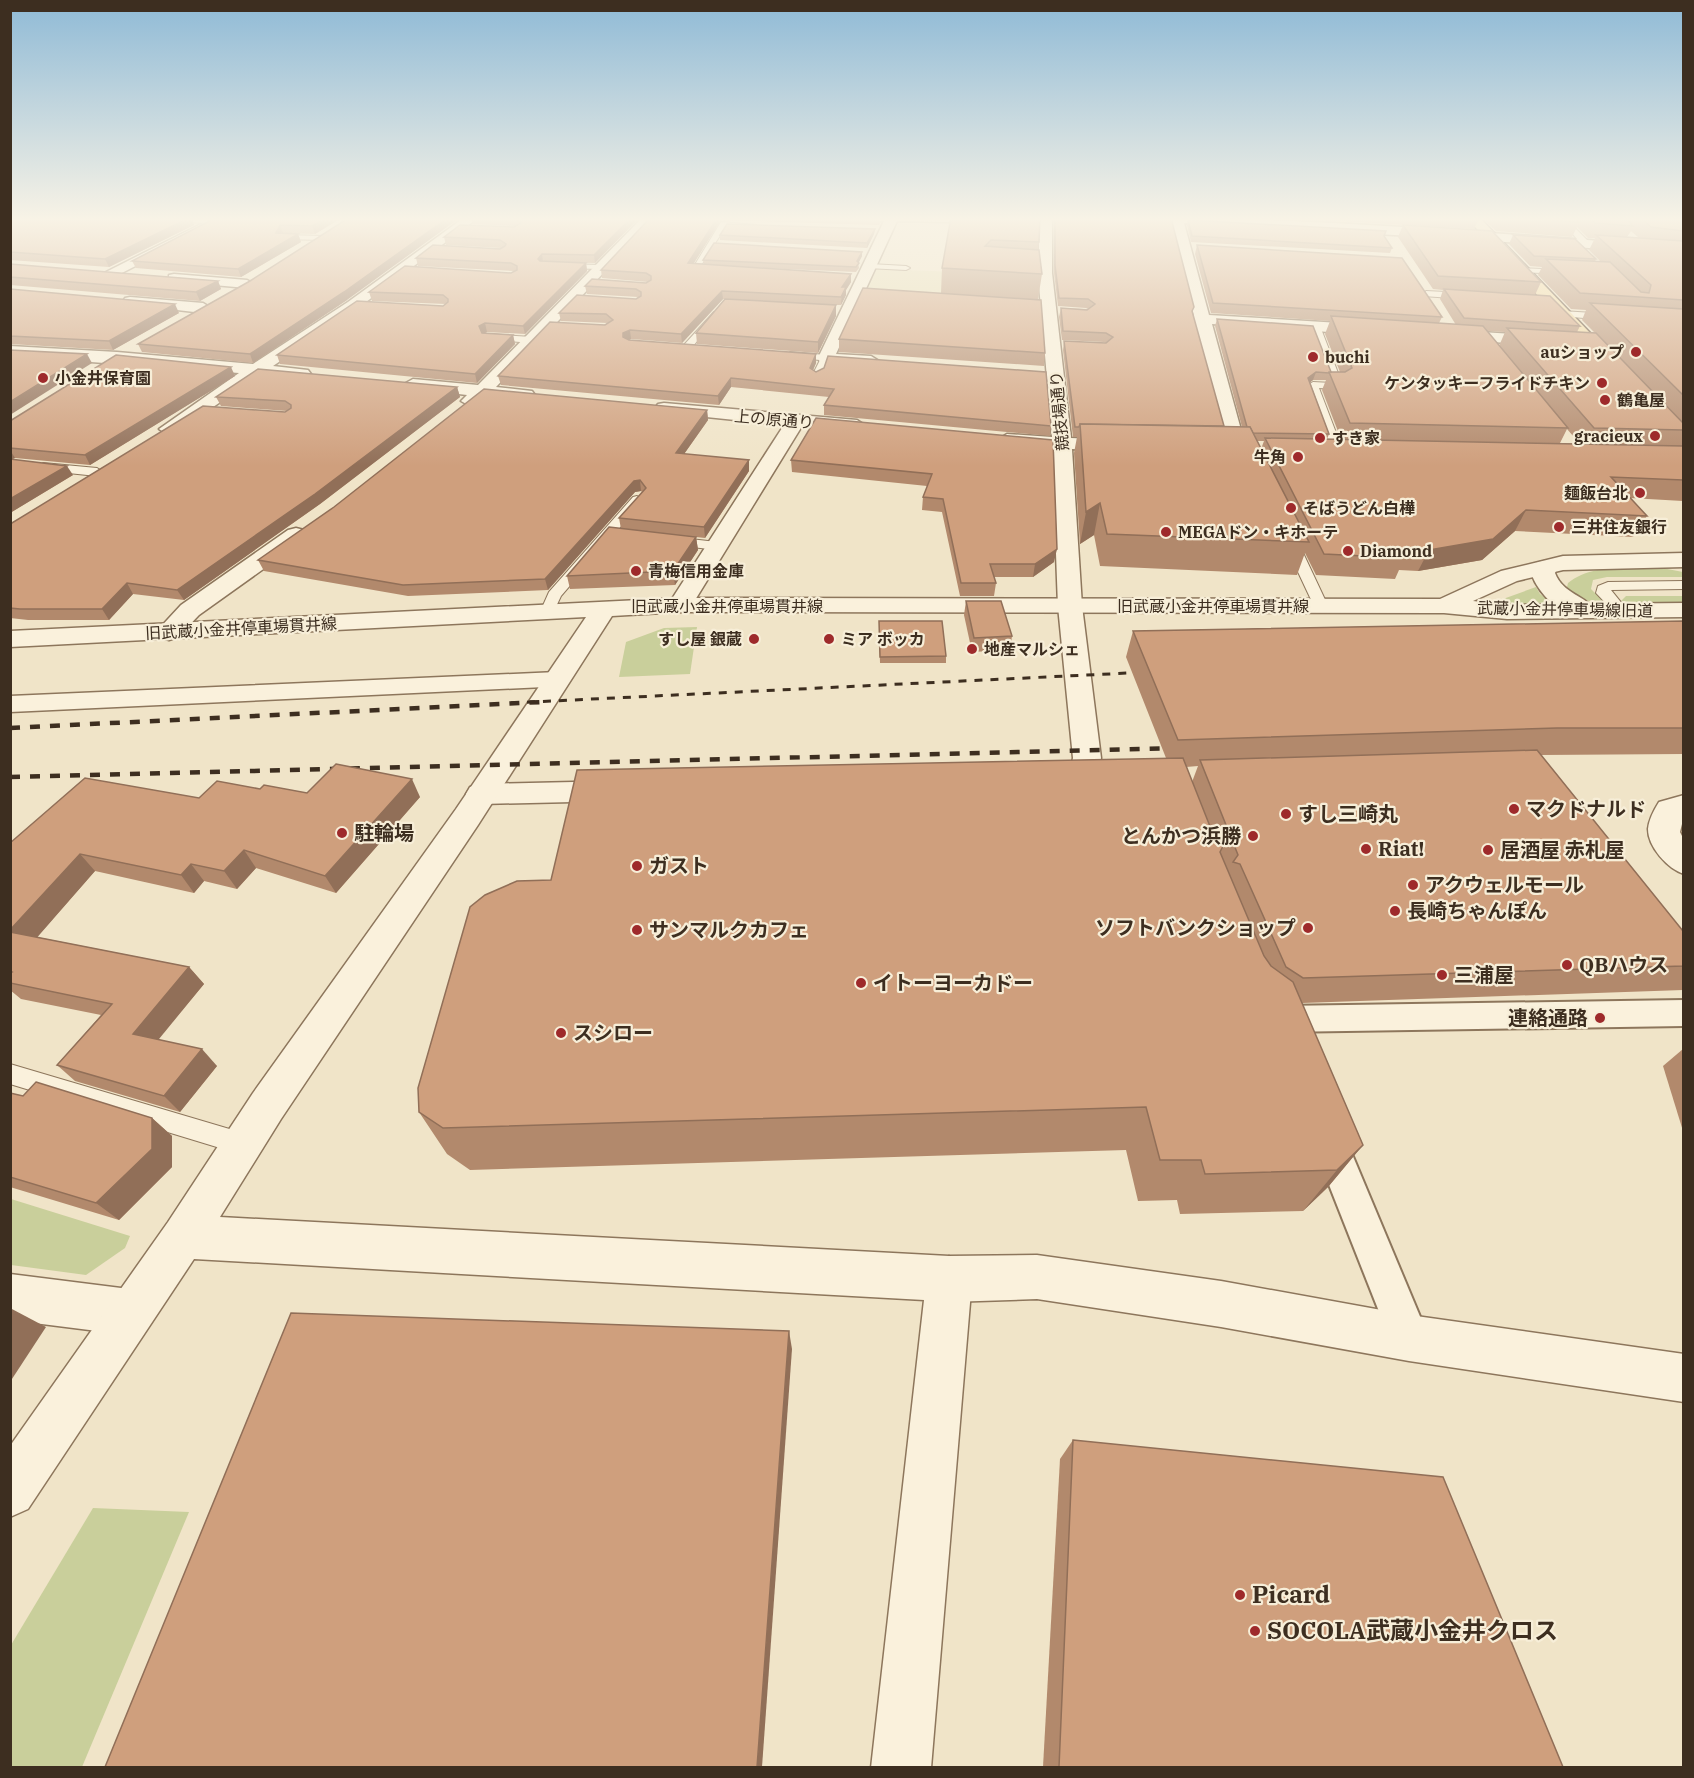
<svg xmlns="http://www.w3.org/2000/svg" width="1694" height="1778" font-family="'IBM Plex Serif','Noto Sans JP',serif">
<rect width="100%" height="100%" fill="#f0e4c8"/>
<polygon fill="#e6deb5" points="874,269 987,273 988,301 863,293"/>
<g fill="#c9cf9b">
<path d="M1662,568L1683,572V577H1607L1593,580L1591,589L1607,605L1580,599L1567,587L1568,583C1592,563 1632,568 1662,568Z"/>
<polygon points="1536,587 1540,594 1559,607 1513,607 1505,603 1503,599"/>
<polygon points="1626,596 1683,596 1683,605 1629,605 1621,601"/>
<polygon points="697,627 690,674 619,677 626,642 664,628"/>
<polygon points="11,1199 130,1236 125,1248 86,1275 11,1265"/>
<polygon points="93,1508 189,1512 82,1767 11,1767 11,1645"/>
</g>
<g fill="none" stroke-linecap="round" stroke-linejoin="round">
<defs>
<g id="service">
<polygon points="1558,217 1564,217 1590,243 1590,247 1584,247"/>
<polygon points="182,218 216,219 220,221 216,223 179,222"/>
<polygon points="721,222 756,225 726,226 700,267 717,268 717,272 691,271"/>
<polygon points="283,235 324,236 328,238 324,240 280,239"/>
<polygon points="559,264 602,265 606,267 602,269 556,268"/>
<polygon points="870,264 906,266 910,268 906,270 867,268"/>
<polygon points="1520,268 1566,270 1570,272 1566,274 1517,272"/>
<polygon points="1426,291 1466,293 1470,296 1466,299 1423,296"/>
<polygon points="1562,311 1609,314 1614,317 1609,320 1559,316 1557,314"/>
<polygon points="714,312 719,315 693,346 710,348 710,352 683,350 683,346"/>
<polygon points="1315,323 1320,326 1343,386 1338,389 1319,388 1343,451 1337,454 1331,451 1308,385 1313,382 1332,383 1310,326"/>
<polygon points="487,334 532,337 537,340 532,343 484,339 482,337"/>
<polygon points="790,352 826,355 831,358 822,376 817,379 812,376 820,360 787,357 785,355"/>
<polygon points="43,463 97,468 103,472 97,476 39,470 37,467"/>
<polygon points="637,496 643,500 641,503 561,596 553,613 543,613 541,610 549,592 633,497"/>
<polygon points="1290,536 1297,540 1328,606 1326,609 1321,610 1314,606 1283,540"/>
<polygon points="672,537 717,542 724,546 717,550 667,544 665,541"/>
<polygon points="1684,581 1684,589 1611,590 1628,611 1621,615 1616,614 1596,593 1598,586 1608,582"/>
<polygon points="10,1064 243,1133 252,1136 255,1144 252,1152 243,1155 10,1084"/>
</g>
<g id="pedestrian">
<polygon points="1684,1000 1684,1026 1281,1032 1270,1028 1265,1019 1270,1010 1281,1006"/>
<polygon points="1327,1118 1339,1123 1429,1338 1423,1352 1409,1358 1395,1352 1309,1134 1315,1123"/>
</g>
<g id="minor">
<polygon points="215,217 231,217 116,276 106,276 104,273"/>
<polygon points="465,217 479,217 358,308 273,366 308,370 311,374 308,378 260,375 175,433 168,435 159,429 239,373 10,356 10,346 117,352 253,364 348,302"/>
<polygon points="643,217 656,217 496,387 532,391 535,395 532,399 486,396 470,406 461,401 467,395 407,388 404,384 413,379 478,385"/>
<polygon points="864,217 1002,219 996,223 897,221 836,354 871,356 879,361 871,366 820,362 818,358 884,221 870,221"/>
<path d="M1040,217H1052V273L1071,438L1120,440L1130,446L1120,452L1072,449L1082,606L1101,758L1098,781L1093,788C1079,792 1063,793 1048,789L1044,782L1048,775L1070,772L1073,758L1058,606L1052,448L1007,446L997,440L1007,434L1052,437L1038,273Z"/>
<path d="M1129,217C1314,217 1499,234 1684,247V255L1465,239L1184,223L1209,315L1373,325L1381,330L1373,335L1212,324L1246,448L1236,454L1226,448L1195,323L1192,319L1194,316L1171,223L1135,221Z"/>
<polygon points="174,274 247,280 254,284 247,288 169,281 169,275"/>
<polygon points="130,297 203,303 211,308 203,313 125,304 123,301 125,298"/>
<polygon points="1448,330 1547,336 1555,341 1547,346 1442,338 1440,335 1442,332"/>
<polygon points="664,403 857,420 866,426 857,432 802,426 692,605 689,610 680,612 671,610 668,605 784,425 658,412 655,408 658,404"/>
<polygon points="296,528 304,530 307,535 304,540 199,615 178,637 169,640 160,637 156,632 181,605 288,530"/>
<path d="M1545,561L1553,563L1557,568L1555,573C1563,594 1585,595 1596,611L1593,616C1567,623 1539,596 1531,573L1537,563Z"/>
<polygon points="557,672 566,674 570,680 566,686 10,712 10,696"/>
<polygon points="617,781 628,784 632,791 628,798 617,801 481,804 470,801 466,794 470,787 481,784"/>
<path d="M1684,795V816L1680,832L1684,840V874C1668,869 1648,847 1648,829C1649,819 1654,810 1659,802Z"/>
<polygon points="1037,1255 1221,1281 1409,1315 1684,1354 1684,1402 1409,1361 1221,1327 1037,1299 949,1302 933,1295 926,1279 933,1263 949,1256"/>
<polygon points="10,1274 129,1289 145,1296 152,1312 145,1328 129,1335 10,1320"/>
</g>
<polygon id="tertiary" points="1684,553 1684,567 1563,570 1517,581 1473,601 1507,605 1684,603 1684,617 1507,619 1444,613 680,612 612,616 478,825 281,1119 220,1217 949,1256 965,1263 972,1279 931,1768 871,1768 924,1300 194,1259 28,1509 10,1517 10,1446 168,1222 253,1093 456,809 586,617 10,647 10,631 680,598 1440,599 1501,571 1563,556"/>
<polygon id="primary" points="1466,217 1479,217 1616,360 1618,364 1616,368 1604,368"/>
</defs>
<use href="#service" stroke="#8d765c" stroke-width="2"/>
<use href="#pedestrian" stroke="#8d765c" stroke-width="4"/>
<use href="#minor" stroke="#8d765c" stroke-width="3"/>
<use href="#tertiary" stroke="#8d765c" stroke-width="3"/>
<use href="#primary" stroke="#5b4430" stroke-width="3"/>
<use href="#service" fill="#faf1dc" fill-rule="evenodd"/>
<use href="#pedestrian" fill="#faf1dc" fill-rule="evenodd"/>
<use href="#minor" fill="#faf1dc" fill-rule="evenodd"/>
<use href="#tertiary" fill="#faf1dc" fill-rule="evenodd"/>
<use href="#primary" fill="#f3d9a0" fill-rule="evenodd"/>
<polyline stroke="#3d2e20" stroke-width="3" stroke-dasharray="8 8" stroke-linecap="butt" points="511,703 1149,672"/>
<g stroke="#3d2e20" stroke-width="4.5" stroke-dasharray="10 10" stroke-linecap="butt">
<polyline points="10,728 542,702"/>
<polyline points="10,777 1177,748"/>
</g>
</g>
<g fill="#b2896c" fill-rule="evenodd">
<polygon points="10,217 191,217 194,225 109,267 10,260"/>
<polygon points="217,217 343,217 315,234 283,233 298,234 301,242 241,277 136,268 132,261"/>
<polygon points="471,217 640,217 595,263 554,262 586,263 587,271 525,334 487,332 485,333 513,335 515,344 477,383 280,364 277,355 443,306 446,304 372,301 369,292 511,273 514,271 418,266 416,258 502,248 446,245 444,237 516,226 473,224"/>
<polygon points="651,217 880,217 880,223 879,225 721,220 693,264 704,264 703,260 862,256 858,263 859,268 856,272 740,267 851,274 851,282 846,290 846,295 841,305 836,305 836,316 818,353 697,344 696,333 725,299 723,299 682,343 631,339 629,340 816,354 816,363 813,370 816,372 1051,426 1050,436 824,415 824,405 829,397 731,387 719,405 501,385 498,376 608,323 561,321 559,313 636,299 638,297 587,294 585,286 646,283 648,282 602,278 601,270"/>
<polygon points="951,217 1039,242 1038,250 1042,274 1038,299 1045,353 1044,366 839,352 839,339 941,293 942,268"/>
<path d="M1054,217H1155L1194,307L1192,312L1224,426L1242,427L1215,326L1217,319L1331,372H1340L1325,334L1330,321L1211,313L1195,254L1197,245L1442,317L1439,323L1456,325L1440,299L1443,290L1433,289L1398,237L1403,225L1541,282L1535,295L1580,326L1577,332L1595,333L1582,320L1586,310L1571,309L1538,275L1542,267L1530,266L1509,244L1513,235L1596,259L1595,262H1601L1589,250L1595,238H1588L1577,227L1572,237L1496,231L1481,217H1683V501L1630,498L1647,516L1633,537L1515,531L1482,560L1418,571L1399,570L1395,579L1316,575L1305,553L1297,575L1100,566L1094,535L1080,544L1074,453L1077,437H1073L1063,350L1064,341L1106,343L1104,342L1062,340L1059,317L1061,308L1088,309L1086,308L1058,306L1054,273ZM1631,231L1639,238L1627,237ZM1487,331L1505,332L1499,346ZM1313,380H1326L1322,390L1341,439H1327L1329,434L1310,382ZM1567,429L1580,444L1560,443ZM1257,441H1264L1261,449Z"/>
<polygon points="1320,217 1480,217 1474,229 1323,220"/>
<polygon points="1188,220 1384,237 1392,248 1390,253 1191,242 1187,225"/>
<polygon points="875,229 874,234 867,248 720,240 720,235"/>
<polygon points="10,264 218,281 221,289 200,301 10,285"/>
<polygon points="250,281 347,300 253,363 142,352 138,344"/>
<polygon points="10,289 179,313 113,350 10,344"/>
<polygon points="235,376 90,465 15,458 12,459 73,475 10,513 10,421"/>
<polygon points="457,387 460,397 320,504 184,600 133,594 109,620 28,620 10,618 10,523 287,411 221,406 216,397"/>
<polygon points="707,410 708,420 684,454 749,471 705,538 696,537 698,550 675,585 570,589 567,576 621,529 619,518 642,492 641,491 635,492 548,590 408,596 264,571 258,560"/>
<polygon points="1053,440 1054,562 1033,577 994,577 996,583 994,596 960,596 942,512 922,510 923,497 927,486 792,472 791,460"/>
<polygon points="966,601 1012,636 1010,650 972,652 964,615"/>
<polygon points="879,621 946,656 946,663 880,663"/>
<path d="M1683,621V754L1541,755L1683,931V990L1302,1003L1363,1145L1328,1187L1303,1211L1180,1214L1177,1200L1138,1201L1126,1150L470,1170L447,1154L419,1112L551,880L1166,758L1126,657L1133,631ZM1198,766L1192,782L1186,767Z"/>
<polygon points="260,789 307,793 420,797 336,893 256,868 237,889 204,881 194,893 95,871 37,937 189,967 204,984 158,1039 217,1066 180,1112 75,1081 57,1065 101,1015 21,999 10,990 10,843 199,798"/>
<polygon points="1683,1049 1683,1131 1663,1066"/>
<polygon points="10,1093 23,1096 152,1118 172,1136 172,1167 119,1220 10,1187"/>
<polygon points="1073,1440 1563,1767 1043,1767 1060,1459"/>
</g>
<g fill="#916f58">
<polygon points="191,217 194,225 109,267 105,259"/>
<polygon points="328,217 343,217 315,234 312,226"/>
<polygon points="449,217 461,217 347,300 253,363 250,354"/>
<polygon points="632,217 640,217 595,263 594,255"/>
<polygon points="718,217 721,217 721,220 689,271 688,263"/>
<polygon points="280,225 283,233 278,241 276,233"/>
<polygon points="875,229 874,234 867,248 867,243"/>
<polygon points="298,234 301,242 241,277 238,269"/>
<polygon points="862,252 862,256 857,266 857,261"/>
<polygon points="542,254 543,262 540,267 538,259"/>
<polygon points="586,263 587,271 525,334 523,326"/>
<polygon points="851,274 851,282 846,290 846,295 841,305 842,287"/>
<polygon points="218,281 221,289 200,301 196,292"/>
<polygon points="722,291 723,299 682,343 681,334"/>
<polygon points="175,304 179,313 113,350 109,341"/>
<polygon points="836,305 836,316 818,353 818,342"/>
<polygon points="485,323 487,332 481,335 479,326"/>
<polygon points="630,330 631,339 625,342 625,346 623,333"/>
<polygon points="513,335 515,344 477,383 475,374"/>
<polygon points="87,354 92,363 10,415 10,402"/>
<polygon points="816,354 816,363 810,377 810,368"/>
<polygon points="231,367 235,376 90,465 85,455"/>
<polygon points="1316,372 1313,380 1306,386 1308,378"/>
<polygon points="731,378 731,387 719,405 718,396"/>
<polygon points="457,387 460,397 320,504 184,600 177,590"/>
<polygon points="707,410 708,420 677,464 676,453"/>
<polygon points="10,450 15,458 10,460"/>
<polygon points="749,460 749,471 705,538 704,527"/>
<polygon points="67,466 73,475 10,513 10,499"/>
<polygon points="640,480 641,491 635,492 548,590 545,579 634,481"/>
<polygon points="1100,503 1094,535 1080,544 1086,512"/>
<polygon points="1526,510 1515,531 1482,560 1418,571 1429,550"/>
<polygon points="696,537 698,550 675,585 673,571"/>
<polygon points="1057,549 1054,562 1033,577 1035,564"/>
<polygon points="127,583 133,594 109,620 102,609"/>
<polygon points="412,779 420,797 336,893 325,876"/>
<polygon points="244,850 256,868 237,889 224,871"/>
<polygon points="80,854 95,871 27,949 10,933 10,930"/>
<polygon points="191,864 204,881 194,893 181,875"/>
<polygon points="189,967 204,984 150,1050 133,1034"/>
<polygon points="202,1049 217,1066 180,1112 164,1096"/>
<polygon points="152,1118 172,1136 172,1167 119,1220 96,1203"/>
<polygon points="1363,1145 1328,1187 1303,1211 1337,1170"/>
<polygon points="10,1308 46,1327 10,1382"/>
<polygon points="789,1331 792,1349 762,1767 757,1767"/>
</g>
<g fill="#cf9f7d" stroke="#916f58" stroke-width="1.5">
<polygon points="10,217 191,217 105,259 10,252"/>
<polygon points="217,217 328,217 312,226 280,225 276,233 298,234 238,269 132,261"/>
<polygon points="350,217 449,217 344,292 250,354 138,344 250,281"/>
<polygon points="471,217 632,217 594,255 542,254 538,259 540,261 586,263 523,326 485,323 479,326 482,333 513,335 475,374 277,355 357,301 443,306 448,302 448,299 443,295 369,292 405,266 511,273 517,270 517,266 511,263 416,258 433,245 500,249 505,246 506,244 500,240 444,237 460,225 514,227 521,223 514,218"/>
<polygon points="651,217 718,217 688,263 851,274 842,287 846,287 841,297 722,291 681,334 630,330 623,333 623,337 629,340 816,354 810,368 816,372 824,368 828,356 1046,372 1051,426 824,405 834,389 731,378 718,396 498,376 550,322 605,325 613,320 606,314 559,313 577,295 636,299 641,296 641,292 636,289 585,286 592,279 646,283 651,280 651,276 646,273 601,270"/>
<polygon points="844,217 880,217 879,218"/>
<polygon points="951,217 1040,217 1039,242 991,240 985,246 1039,250 1042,274 942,268"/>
<polygon points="1055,217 1171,218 1194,307 1192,311 1224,426 1080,424 1079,427 1075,427 1064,341 1106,343 1113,337 1106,333 1063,331 1061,308 1087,310 1095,304 1088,299 1059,298 1055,265"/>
<polygon points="1512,217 1575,217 1579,222"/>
<polygon points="1589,217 1625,217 1633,226 1595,223"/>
<polygon points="1640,217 1683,217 1683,231 1651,227"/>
<polygon points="1188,220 1386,231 1384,236 1392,248 1192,236"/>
<polygon points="727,224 875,229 867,243 720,235"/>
<polygon points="1403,225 1492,231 1541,282 1438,276"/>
<polygon points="1513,235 1575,239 1596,259 1534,256"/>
<polygon points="1596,235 1683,241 1683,300 1580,293 1546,259 1610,262 1641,292 1649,293 1651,285"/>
<polygon points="714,243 862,252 857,261 859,263 856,267 703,260"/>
<polygon points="1197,245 1402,258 1442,317 1213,303"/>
<polygon points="10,264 218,281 196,292 10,277"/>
<polygon points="863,288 1041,300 1045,353 839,339"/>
<polygon points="10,289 175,304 109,341 10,336"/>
<polygon points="1444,289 1550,296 1580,326 1464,318"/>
<polygon points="725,299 836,305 818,342 696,333"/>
<polygon points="1590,303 1683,309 1683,395"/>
<polygon points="1331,316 1483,326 1568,428 1350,423 1329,372 1345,372 1352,368"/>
<polygon points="1217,319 1313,326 1331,372 1329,372 1329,373 1316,372 1308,378 1329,434 1253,433 1250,427 1247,427"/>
<polygon points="1507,328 1596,333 1683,423 1683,430 1594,428"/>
<polygon points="10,350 87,354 10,402"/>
<polygon points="116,355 231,367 85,455 10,448 10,421"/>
<polygon points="258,369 457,387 315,494 177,590 127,583 102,609 20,609 10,608 10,523 12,523 203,406 285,412 291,408 291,405 285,401 216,397"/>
<polygon points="484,389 707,410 676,453 749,460 704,527 619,518 646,488 640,480 634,481 545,579 403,585 258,560 334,507"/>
<polygon points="816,418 1053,440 1057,549 1035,564 990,564 996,583 961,583 943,499 923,497 932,474 791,460"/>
<polygon points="1080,424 1250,427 1309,542 1107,534 1100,503 1086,512"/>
<polygon points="1265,438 1683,446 1683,480 1611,477 1647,516 1526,510 1493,539 1429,550 1399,549 1404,558 1324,554"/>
<polygon points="10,459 67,466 10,499"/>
<polygon points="609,527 696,537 673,571 567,576"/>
<polygon points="966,601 1001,601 1012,636 974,638"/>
<polygon points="879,621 942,621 946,656 880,657"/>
<polygon points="1683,621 1683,728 1557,728 1178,740 1133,631"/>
<polygon points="1537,750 1683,931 1683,966 1303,978 1286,967 1244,873 1240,864 1233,862 1238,855 1200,760"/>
<polygon points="1183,758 1213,834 1218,842 1224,844 1220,852 1264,956 1271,966 1293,982 1363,1145 1337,1170 1205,1174 1201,1160 1160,1160 1146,1107 443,1128 419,1112 418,1088 470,907 485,895 517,881 551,880 577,770"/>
<polygon points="336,764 412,779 325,876 244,850 224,871 191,864 181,875 80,854 10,930 10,843 85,778 199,798 217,781 260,789 264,785 307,793"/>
<polygon points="10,932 189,967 133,1034 202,1049 164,1096 57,1065 112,1004 10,983 10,973 12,972 10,971"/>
<polygon points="36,1082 152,1118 152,1149 96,1203 10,1177 10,1093 23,1096"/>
<polygon points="291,1313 789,1331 757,1767 105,1767"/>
<polygon points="1073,1440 1443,1477 1563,1767 1059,1767"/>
</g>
<linearGradient id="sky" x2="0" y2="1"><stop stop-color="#8fbad6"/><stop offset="0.47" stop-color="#f8f3e6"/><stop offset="1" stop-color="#f8f3e6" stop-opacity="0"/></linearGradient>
<rect width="1694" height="466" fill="url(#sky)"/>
<g fill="#9e2a2b" stroke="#f7eed8" stroke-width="2">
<circle cx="1636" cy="352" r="6"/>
<circle cx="1313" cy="357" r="6"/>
<circle cx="43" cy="378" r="6"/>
<circle cx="1602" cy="383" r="6"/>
<circle cx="1605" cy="400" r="6"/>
<circle cx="1655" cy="436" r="6"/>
<circle cx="1320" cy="438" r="6"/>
<circle cx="1298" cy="457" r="6"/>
<circle cx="1640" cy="493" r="6"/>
<circle cx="1291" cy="508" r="6"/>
<circle cx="1559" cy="527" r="6"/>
<circle cx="1166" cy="532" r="6"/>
<circle cx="1348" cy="551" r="6"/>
<circle cx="636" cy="571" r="6"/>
<circle cx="754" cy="639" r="6"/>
<circle cx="829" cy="639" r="6"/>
<circle cx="972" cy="649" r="6"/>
<circle cx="1514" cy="809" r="6"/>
<circle cx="1286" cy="814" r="6"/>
<circle cx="342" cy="833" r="6"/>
<circle cx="1253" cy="836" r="6"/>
<circle cx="1366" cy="849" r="6"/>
<circle cx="1488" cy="850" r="6"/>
<circle cx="637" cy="866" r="6"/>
<circle cx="1413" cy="885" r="6"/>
<circle cx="1395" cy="911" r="6"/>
<circle cx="1308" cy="928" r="6"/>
<circle cx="637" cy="930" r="6"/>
<circle cx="1567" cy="965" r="6"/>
<circle cx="1442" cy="975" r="6"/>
<circle cx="861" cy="983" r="6"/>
<circle cx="1600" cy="1018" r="6"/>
<circle cx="561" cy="1033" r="6"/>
<circle cx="1240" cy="1595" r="6"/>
<circle cx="1255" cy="1631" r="6"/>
</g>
<g text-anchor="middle" stroke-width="4.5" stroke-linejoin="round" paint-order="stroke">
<g font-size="16" font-weight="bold" fill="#3d2e20" stroke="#f7eed8" text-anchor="start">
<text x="1624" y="358" text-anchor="end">auショップ</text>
<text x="1325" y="363">buchi</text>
<text x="55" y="384">小金井保育園</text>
<text x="1590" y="389" text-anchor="end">ケンタッキーフライドチキン</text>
<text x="1617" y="406">鶴亀屋</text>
<text x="1643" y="442" text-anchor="end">gracieux</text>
<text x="1332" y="444">すき家</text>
<text x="1286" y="463" text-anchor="end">牛角</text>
<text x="1628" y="499" text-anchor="end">麺飯台北</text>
<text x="1303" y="514">そばうどん白樺</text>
<text x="1571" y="533">三井住友銀行</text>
<text x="1178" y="538">MEGAドン・キホーテ</text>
<text x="1360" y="557">Diamond</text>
<text x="648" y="577">青梅信用金庫</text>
<text x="742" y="645" text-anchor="end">すし屋 銀蔵</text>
<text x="841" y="645">ミア ボッカ</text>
<text x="984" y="655">地産マルシェ</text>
</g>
<g font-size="16" fill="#3d2e20" stroke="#f7eed8">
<text transform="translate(1059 411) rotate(-95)" y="6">競技場通り</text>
<text transform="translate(774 419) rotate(5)" y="6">上の原通り</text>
<text x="727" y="612">旧武蔵小金井停車場貫井線</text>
<text x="1213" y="612">旧武蔵小金井停車場貫井線</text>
<text transform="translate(1565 609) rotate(1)" y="6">武蔵小金井停車場線旧道</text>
<text transform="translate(241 628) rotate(-3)" y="6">旧武蔵小金井停車場貫井線</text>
</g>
<g font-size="20" font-weight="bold" fill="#3d2e20" stroke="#f7eed8" text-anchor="start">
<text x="1526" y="816">マクドナルド</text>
<text x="1298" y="821">すし三崎丸</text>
<text x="354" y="840">駐輪場</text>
<text x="1241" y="843" text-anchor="end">とんかつ浜勝</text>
<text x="1378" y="856">Riat!</text>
<text x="1500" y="857">居酒屋 赤札屋</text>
<text x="649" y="873">ガスト</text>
<text x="1425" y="892">アクウェルモール</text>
<text x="1407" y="918">長崎ちゃんぽん</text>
<text x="1296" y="935" text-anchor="end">ソフトバンクショップ</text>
<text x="649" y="937">サンマルクカフェ</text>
<text x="1579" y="972">QBハウス</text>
<text x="1454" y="982">三浦屋</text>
<text x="873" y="990">イトーヨーカドー</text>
<text x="1588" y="1025" text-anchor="end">連絡通路</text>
<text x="573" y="1040">スシロー</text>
</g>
<g font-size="24" font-weight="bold" fill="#3d2e20" stroke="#f7eed8" text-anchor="start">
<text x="1252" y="1603">Picard</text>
<text x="1267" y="1639">SOCOLA武蔵小金井クロス</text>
</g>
</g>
<rect width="1694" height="1778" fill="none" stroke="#3d2e20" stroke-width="24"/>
</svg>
